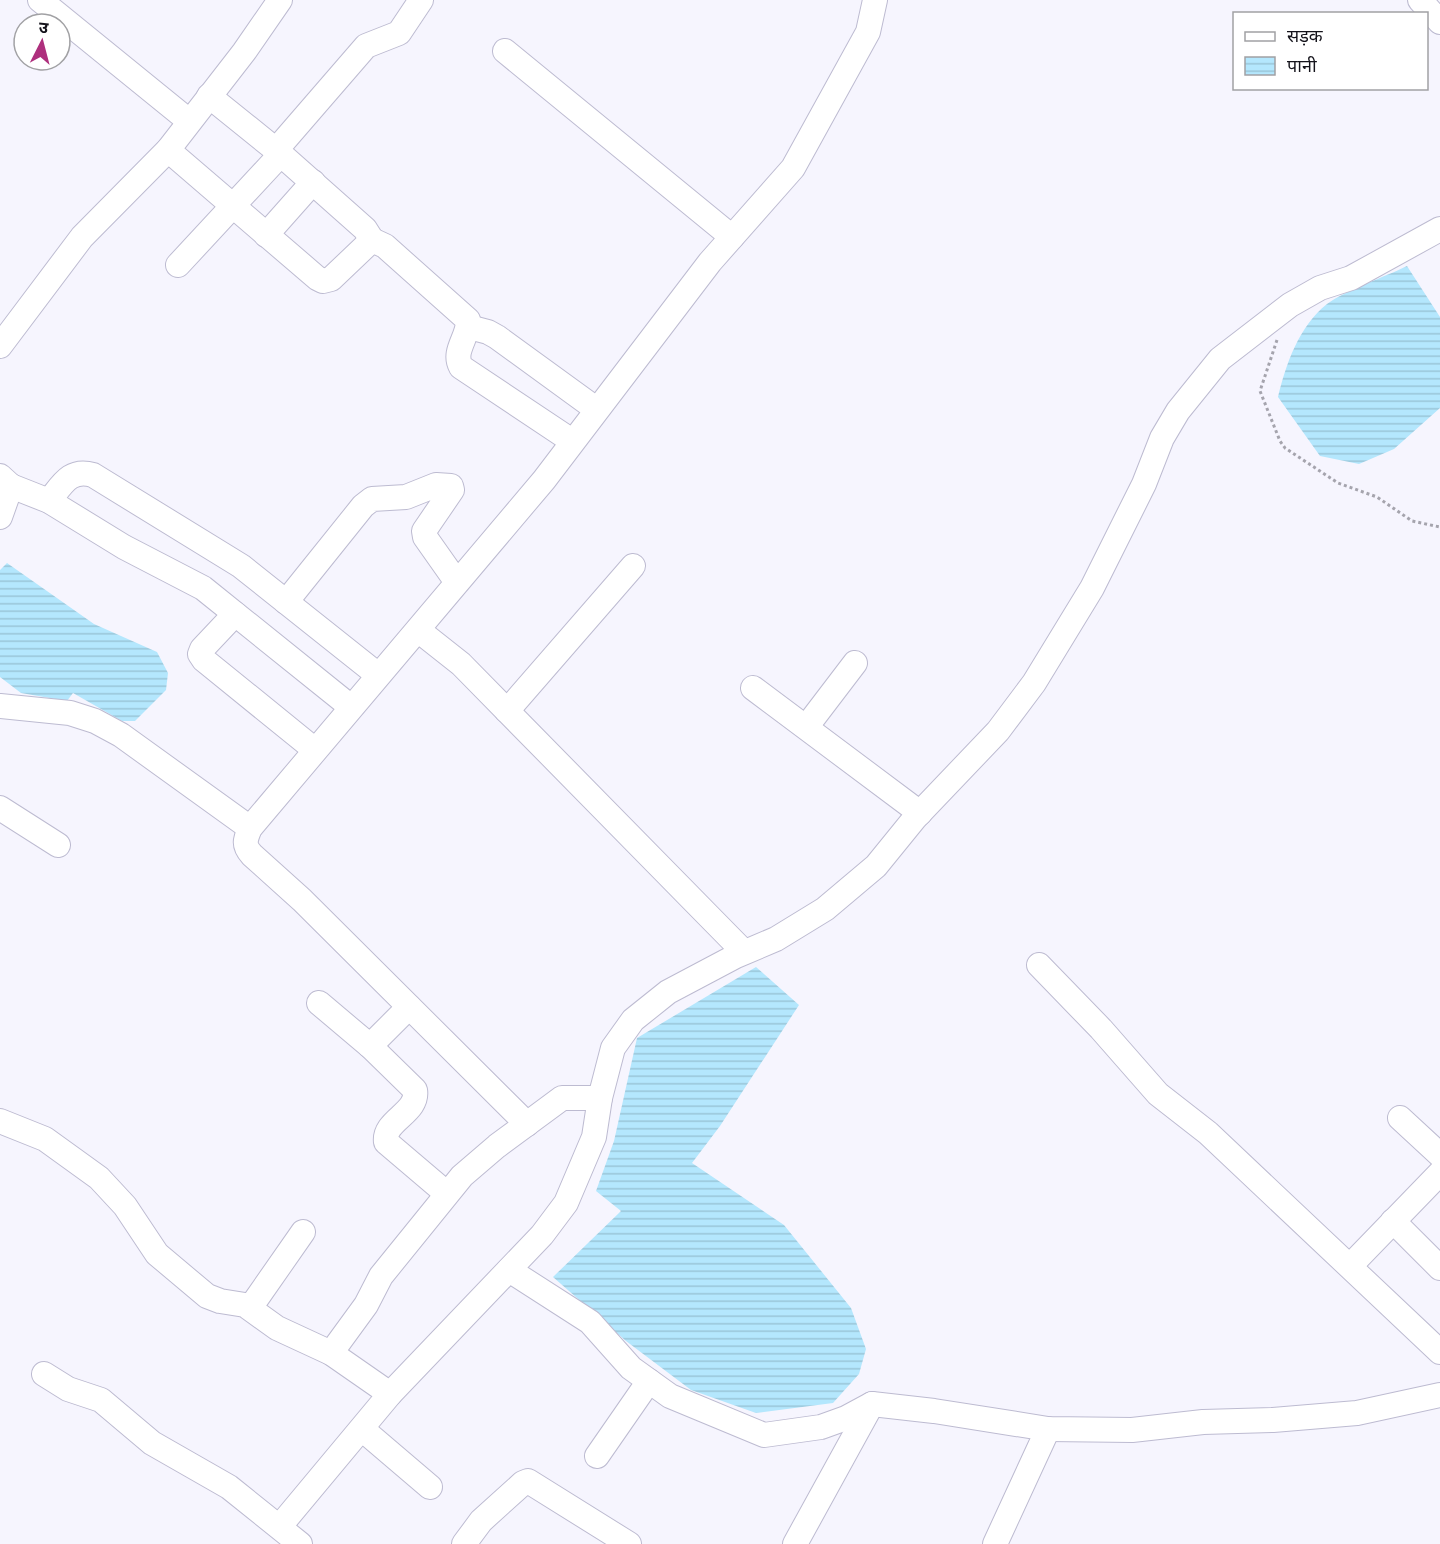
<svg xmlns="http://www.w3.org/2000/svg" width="1440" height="1544" font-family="Jost,'Noto Sans Devanagari',sans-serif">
<defs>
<pattern id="water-rules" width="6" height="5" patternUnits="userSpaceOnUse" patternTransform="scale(1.5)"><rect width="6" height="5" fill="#b4e7fd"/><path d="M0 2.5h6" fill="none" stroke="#9ac5d8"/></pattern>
</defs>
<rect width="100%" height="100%" fill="#f6f5fe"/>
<g fill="url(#water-rules)">
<path d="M1407,266L1440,317V408L1394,449L1359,464L1320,456L1278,397C1286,364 1299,326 1327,304C1346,290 1385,277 1407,266Z"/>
<polygon points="7,563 94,624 157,652 168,673 166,690 135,721 122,721 73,693 67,701 21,693 0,677 0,570"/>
<polygon points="756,967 799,1005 720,1126 692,1163 784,1225 851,1308 866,1349 859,1374 833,1403 756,1413 691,1390 626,1341 553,1277 621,1211 596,1191 614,1141 637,1038"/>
</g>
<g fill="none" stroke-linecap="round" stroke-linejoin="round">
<defs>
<g id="minor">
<polyline points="40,0 189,121"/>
<polyline points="1420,0 1440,22"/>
<polyline points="505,51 732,237"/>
<polyline points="209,96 276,150 365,229 372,240"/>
<path d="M168,150L317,278L323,281L331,279L372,240L385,246L468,320C469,337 452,351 461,367L572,441"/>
<polyline points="276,150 366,46 399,33 421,0"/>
<polyline points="266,235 313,182"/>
<polyline points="178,265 281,154"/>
<polyline points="469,327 488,332 497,337 596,409"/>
<polyline points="0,346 82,237 168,150 244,52 280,0"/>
<polyline points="0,476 11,486 0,517"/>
<polyline points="11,486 49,501 124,547 203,588 351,707"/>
<path d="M49,501C62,485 70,468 93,475L241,566L378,675"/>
<polyline points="286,602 363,506 372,499 406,497 436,485 451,486 452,490 424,531 425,537 456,581"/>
<polyline points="235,614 202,649 200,654 204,660 315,750"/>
<polyline points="418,630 461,664 744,952"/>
<polyline points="753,688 920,813"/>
<polyline points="0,706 70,713 95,721 121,735 250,828"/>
<polyline points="507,711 633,566"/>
<polyline points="807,726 855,663"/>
<polyline points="0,808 58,845"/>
<polyline points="1039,965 1101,1029 1158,1094 1208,1133 1440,1352"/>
<path d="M319,1003L370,1046L415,1090C419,1113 383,1120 386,1142L446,1193"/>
<polyline points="370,1046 409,1007"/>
<polyline points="1400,1118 1440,1155"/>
<polyline points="0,1121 45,1139 99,1178 125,1206 157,1254 207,1296 220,1301 245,1305 277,1328 331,1353 390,1394"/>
<path d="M527,1124L302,900L252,855C243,845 245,840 250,828L544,480L710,262L793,168L868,32L875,0"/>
<polyline points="1393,1221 1440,1268"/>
<polyline points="1350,1266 1440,1173"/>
<polyline points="509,1270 590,1322 631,1368 670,1396 764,1435 821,1427 846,1418 872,1404 934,1411 1048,1429 1132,1430 1203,1422 1273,1420 1357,1413 1440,1395"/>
<polyline points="250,1308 303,1232"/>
<polyline points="331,1353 366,1305 381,1276 462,1176 497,1146 562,1098 600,1098"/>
<polyline points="44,1374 68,1389 101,1400 152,1443 229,1487 300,1544"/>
<polyline points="362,1429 430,1487"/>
<polyline points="597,1456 649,1381"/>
<polyline points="280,1526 390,1394 542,1235 566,1203 594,1137 600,1098 613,1048 633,1020 668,992 736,956 776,939 825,909 876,866 915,818 998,731 1034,683 1092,588 1144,484 1162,438 1178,411 1220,359 1290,305 1320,288 1351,278 1440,229"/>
<polyline points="464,1544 481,1521 523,1483 528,1481 629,1544"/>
<polyline points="795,1544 872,1404"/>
<polyline points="995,1544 1048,1429"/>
</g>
</defs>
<use href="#minor" stroke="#bdbbd1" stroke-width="26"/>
<polyline stroke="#a5a4ad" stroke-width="3" stroke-dasharray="3 3" stroke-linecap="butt" points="1277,340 1260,391 1280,441 1285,448 1338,483 1377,497 1412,521 1440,527"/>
<use href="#minor" stroke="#fff" stroke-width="24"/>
</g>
<rect x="1233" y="12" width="195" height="78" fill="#ffffff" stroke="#a1a1a4" stroke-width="1.5"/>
<rect x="1245" y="32" width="30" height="9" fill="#ffffff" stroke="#a1a1a4" stroke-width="1.5"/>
<text x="1287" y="42" font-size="18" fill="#14131b">सड़क</text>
<rect x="1245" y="57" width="30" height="18" fill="url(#water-rules)" stroke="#a1a1a4" stroke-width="1.5"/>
<text x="1287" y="72" font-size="18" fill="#14131b">पानी</text>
<g transform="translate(42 42) rotate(6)"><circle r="28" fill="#ffffff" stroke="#a1a1a4" stroke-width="1.5"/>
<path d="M0-4.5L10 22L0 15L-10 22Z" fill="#ae2f7d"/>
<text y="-9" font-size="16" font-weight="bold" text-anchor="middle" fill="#14131b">उ</text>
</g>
</svg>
